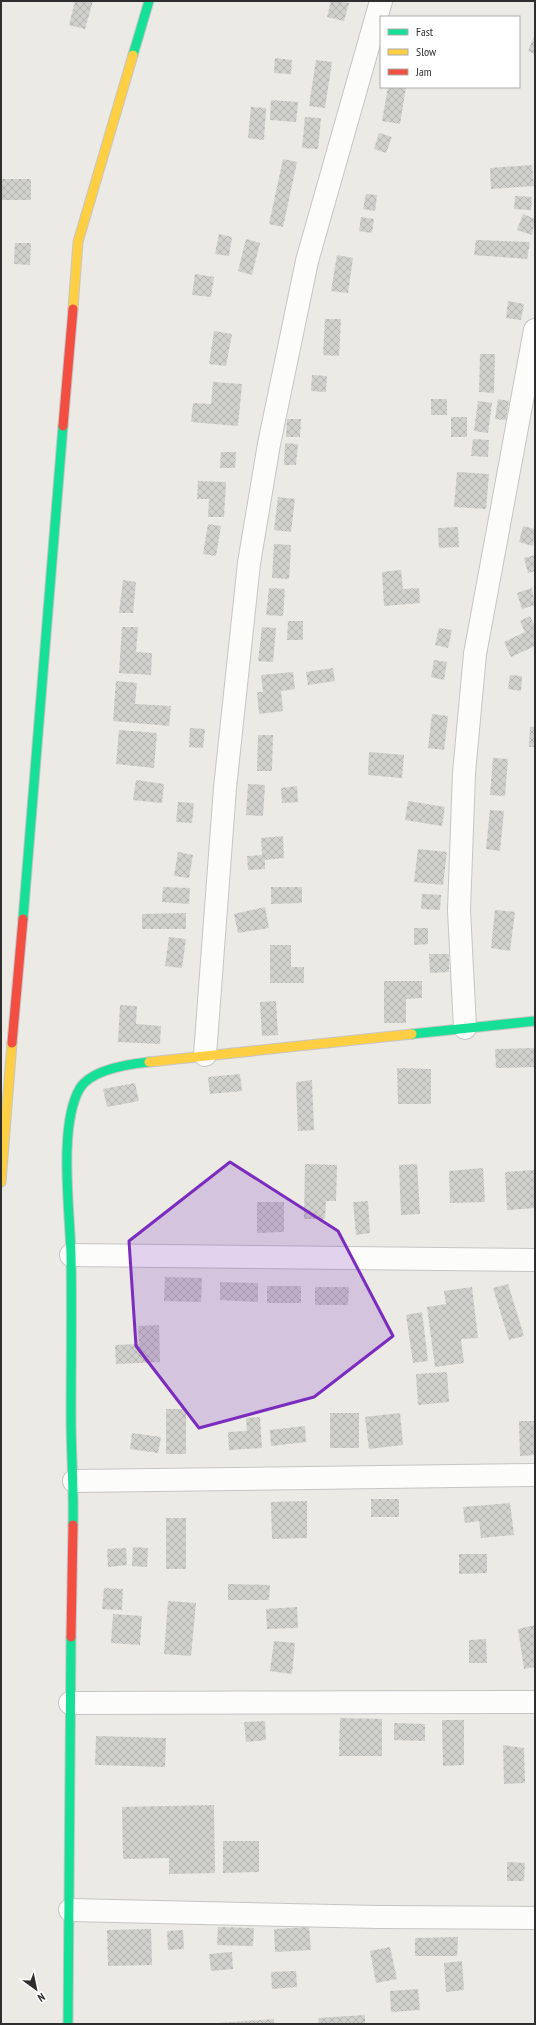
<svg xmlns="http://www.w3.org/2000/svg" width="536" height="2025" font-family="'PT Sans Narrow',sans-serif">
<defs>
<pattern id="building-cross-hatch" width="8" height="8" patternUnits="userSpaceOnUse"><rect width="8" height="8" fill="#d0d0cc"/><path d="M0 0l8 8M0 8l8-8" fill="none" stroke="#b3b3b0"/></pattern>
</defs>
<rect width="100%" height="100%" fill="#ebeae5"/>
<g fill="url(#building-cross-hatch)">
<polygon points="75,1 93,1 85,29 69,25"/>
<polygon points="331,1 349,3 344,21 327,17"/>
<polygon points="535,34 535,54 528,51"/>
<polygon points="275,58 292,60 291,74 274,73"/>
<polygon points="316,60 332,62 325,108 309,106"/>
<polygon points="388,87 406,87 400,124 382,121"/>
<polygon points="271,100 298,102 296,122 270,120"/>
<polygon points="251,107 266,108 264,140 248,138"/>
<polygon points="305,117 321,118 318,149 302,148"/>
<polygon points="379,133 392,137 386,153 374,149"/>
<polygon points="283,159 297,162 283,227 269,224"/>
<polygon points="532,165 534,186 491,189 490,168"/>
<rect x="1" y="179" width="30" height="21"/>
<polygon points="366,194 377,195 375,211 363,209"/>
<polygon points="515,196 532,197 531,210 514,209"/>
<polygon points="523,214 535,219 532,235 517,230"/>
<polygon points="361,217 374,219 372,233 359,231"/>
<polygon points="219,234 232,237 229,256 215,254"/>
<polygon points="246,239 260,243 252,275 238,271"/>
<polygon points="476,240 530,242 527,259 474,255"/>
<polygon points="15,243 31,243 30,265 14,264"/>
<polygon points="337,255 353,258 348,293 331,291"/>
<polygon points="195,274 214,277 211,297 192,295"/>
<polygon points="508,301 524,304 521,320 506,318"/>
<polygon points="325,319 341,319 339,356 323,355"/>
<polygon points="214,331 232,334 226,366 209,364"/>
<polygon points="480,354 495,354 494,393 479,392"/>
<polygon points="312,375 327,376 326,392 311,391"/>
<polygon points="213,382 242,384 238,426 191,422 193,403 211,404"/>
<rect x="431" y="399" width="16" height="16"/>
<polygon points="498,399 509,401 506,420 495,419"/>
<polygon points="478,401 492,403 488,433 474,431"/>
<rect x="451" y="417" width="16" height="20"/>
<polygon points="287,419 301,419 300,437 286,437"/>
<polygon points="473,439 489,440 488,457 471,456"/>
<polygon points="285,443 298,444 296,465 284,465"/>
<polygon points="221,452 236,452 235,468 220,468"/>
<polygon points="457,472 489,474 486,509 454,507"/>
<polygon points="198,481 226,482 224,517 208,517 209,499 197,499"/>
<polygon points="278,497 295,499 291,532 274,530"/>
<polygon points="208,524 221,526 216,556 203,554"/>
<polygon points="523,526 535,529 533,546 519,542"/>
<polygon points="458,527 459,547 439,548 438,528"/>
<polygon points="274,544 291,545 289,579 272,578"/>
<polygon points="535,555 535,571 528,573 524,558"/>
<polygon points="401,570 403,589 419,588 420,603 384,606 382,572"/>
<polygon points="123,580 136,582 133,613 119,613"/>
<polygon points="269,588 285,589 283,616 266,615"/>
<polygon points="532,588 535,605 522,609 517,593"/>
<polygon points="530,616 535,626 535,646 511,657 504,642 525,632 520,621"/>
<polygon points="288,621 303,621 303,640 287,640"/>
<polygon points="122,627 138,627 136,652 152,653 151,675 119,673"/>
<polygon points="262,627 276,628 273,662 258,661"/>
<polygon points="439,628 452,630 448,648 435,645"/>
<polygon points="434,660 447,662 444,680 431,677"/>
<polygon points="333,668 335,681 308,685 306,672"/>
<polygon points="293,672 295,689 281,691 283,711 259,714 257,692 263,692 261,675"/>
<polygon points="510,675 522,676 521,691 508,689"/>
<polygon points="116,681 137,683 135,704 171,706 169,726 113,721"/>
<polygon points="432,714 448,716 444,750 428,748"/>
<polygon points="530,727 535,727 535,747 529,747"/>
<polygon points="190,728 205,729 203,748 189,747"/>
<polygon points="119,730 157,733 154,768 116,764"/>
<polygon points="258,735 273,735 272,771 257,771"/>
<polygon points="369,752 404,755 402,778 368,775"/>
<polygon points="493,758 508,759 505,796 490,795"/>
<polygon points="136,780 164,784 162,803 133,800"/>
<polygon points="248,784 265,785 263,816 246,815"/>
<polygon points="297,786 298,802 282,803 281,788"/>
<polygon points="408,801 445,807 442,826 405,820"/>
<polygon points="178,802 194,803 192,823 176,822"/>
<polygon points="490,810 504,811 500,851 486,849"/>
<polygon points="283,836 284,858 265,860 265,869 248,870 247,856 262,855 261,838"/>
<polygon points="418,849 447,852 443,885 414,882"/>
<polygon points="178,852 193,855 189,878 174,876"/>
<polygon points="163,887 190,888 189,904 162,902"/>
<polygon points="271,887 302,887 302,903 271,904"/>
<polygon points="422,894 441,895 440,910 421,909"/>
<polygon points="265,907 269,928 238,933 234,914"/>
<polygon points="495,910 515,912 510,951 491,948"/>
<polygon points="186,913 186,929 142,929 142,914"/>
<polygon points="414,928 428,928 428,944 414,945"/>
<polygon points="169,937 186,939 182,968 165,966"/>
<polygon points="270,945 291,945 291,967 304,967 304,983 270,983"/>
<polygon points="429,954 449,954 449,972 430,973"/>
<polygon points="384,981 422,981 422,998 406,999 406,1023 384,1023"/>
<polygon points="276,1001 278,1035 262,1036 260,1002"/>
<polygon points="120,1005 137,1006 136,1024 161,1026 160,1044 118,1042"/>
<polygon points="535,1048 535,1067 496,1068 495,1049"/>
<polygon points="397,1068 431,1069 431,1104 398,1104"/>
<polygon points="240,1074 242,1091 210,1094 208,1077"/>
<polygon points="312,1080 314,1130 298,1131 296,1082"/>
<polygon points="135,1083 139,1101 107,1107 103,1089"/>
<polygon points="305,1164 337,1165 336,1201 326,1201 325,1219 304,1219"/>
<polygon points="417,1164 420,1214 401,1215 399,1165"/>
<polygon points="483,1168 485,1202 450,1203 449,1171"/>
<polygon points="535,1170 535,1208 507,1210 505,1172"/>
<polygon points="368,1201 370,1233 356,1235 353,1202"/>
<polygon points="257,1202 284,1202 284,1232 257,1233"/>
<polygon points="165,1277 202,1278 201,1302 164,1301"/>
<polygon points="220,1282 258,1283 258,1302 220,1300"/>
<polygon points="508,1284 524,1336 509,1340 493,1288"/>
<rect x="267" y="1286" width="34" height="17"/>
<polygon points="315,1287 349,1287 348,1305 315,1305"/>
<polygon points="472,1287 478,1338 461,1339 464,1363 435,1367 427,1307 446,1304 444,1291"/>
<polygon points="422,1312 428,1361 413,1363 406,1315"/>
<polygon points="159,1325 160,1362 116,1364 115,1345 139,1344 138,1326"/>
<polygon points="447,1372 449,1402 418,1405 416,1374"/>
<rect x="166" y="1409" width="20" height="45"/>
<rect x="330" y="1413" width="29" height="35"/>
<polygon points="400,1413 403,1445 369,1449 365,1417"/>
<polygon points="260,1417 262,1448 229,1450 228,1432 247,1431 246,1418"/>
<polygon points="519,1421 535,1421 535,1455 520,1456"/>
<polygon points="305,1426 306,1442 271,1446 270,1430"/>
<polygon points="132,1433 161,1437 158,1453 130,1449"/>
<rect x="371" y="1499" width="28" height="18"/>
<polygon points="307,1501 307,1538 272,1539 271,1502"/>
<polygon points="510,1503 514,1535 481,1538 479,1521 465,1523 463,1507"/>
<rect x="166" y="1518" width="20" height="51"/>
<polygon points="133,1547 148,1548 147,1567 132,1566"/>
<polygon points="126,1548 127,1565 108,1567 107,1549"/>
<polygon points="459,1554 487,1554 487,1573 459,1574"/>
<polygon points="228,1584 270,1585 269,1600 228,1600"/>
<polygon points="104,1588 123,1589 122,1610 102,1609"/>
<polygon points="168,1601 196,1603 191,1656 164,1654"/>
<polygon points="297,1607 298,1628 267,1629 266,1609"/>
<polygon points="113,1614 142,1616 140,1645 111,1643"/>
<polygon points="535,1625 535,1667 524,1669 518,1629"/>
<polygon points="486,1639 487,1663 469,1663 469,1640"/>
<polygon points="274,1641 295,1643 292,1674 270,1671"/>
<polygon points="340,1718 382,1719 382,1756 339,1756"/>
<polygon points="442,1720 464,1720 464,1765 443,1766"/>
<polygon points="265,1721 266,1740 246,1742 244,1722"/>
<polygon points="394,1723 425,1724 425,1741 394,1740"/>
<polygon points="96,1736 166,1738 165,1767 95,1765"/>
<polygon points="503,1745 524,1748 525,1783 504,1784"/>
<polygon points="214,1805 215,1873 169,1874 169,1858 123,1859 122,1807"/>
<polygon points="223,1841 259,1841 259,1872 223,1873"/>
<polygon points="507,1862 525,1863 524,1881 507,1881"/>
<polygon points="218,1927 254,1928 253,1946 217,1945"/>
<polygon points="309,1927 311,1950 275,1952 274,1929"/>
<polygon points="151,1929 152,1965 108,1966 107,1930"/>
<polygon points="183,1930 184,1949 168,1950 167,1931"/>
<polygon points="458,1937 457,1956 415,1956 415,1938"/>
<polygon points="390,1947 397,1979 376,1983 370,1951"/>
<polygon points="232,1952 233,1969 211,1971 209,1954"/>
<polygon points="462,1961 464,1990 446,1992 444,1963"/>
<polygon points="296,1971 297,1987 272,1989 271,1972"/>
<polygon points="418,1989 420,2010 391,2012 390,1991"/>
<polygon points="365,2015 365,2024 319,2024 318,2018"/>
<polygon points="274,2019 274,2024 218,2024 218,2023"/>
</g>
<g fill="none" stroke-linecap="round" stroke-linejoin="round">
<defs>
<g id="street">
<polyline points="465,1028 459,910 464,773 475,654 535,330"/>
<polyline points="205,1055 225,788 249,563 269,444 307,261 381,1"/>
<polyline points="71,1255 535,1260"/>
<polyline points="74,1481 535,1475"/>
<polyline points="70,1703 535,1702"/>
<polyline points="70,1910 379,1917 535,1918"/>
</g>
<g id="fast">
<polyline points="133,55 149,1"/>
<polyline points="23,919 63,426"/>
<polyline points="412,1034 535,1021"/>
<path d="M73,1525C74,1489 71,1453 71,1416C71,1362 72,1309 71,1255C70,1211 58,1125 80,1088C92,1069 129,1064 149,1062"/>
<polyline points="68,2024 71,1637"/>
</g>
<g id="slow">
<polyline points="73,309 78,242 133,55"/>
<polyline points="149,1062 412,1034"/>
<polyline points="1,1182 12,1043"/>
</g>
<g id="jam">
<polyline points="63,426 73,309"/>
<polyline points="12,1043 23,919"/>
<polyline points="71,1637 73,1525"/>
</g>
</defs>
<use href="#street" stroke="#c6c5c5" stroke-width="24"/>
<use href="#fast" stroke="#c6c5c5" stroke-width="11"/>
<use href="#slow" stroke="#c6c5c5" stroke-width="11"/>
<use href="#jam" stroke="#c6c5c5" stroke-width="11"/>
<use href="#street" stroke="#fcfcfb" stroke-width="22"/>
<use href="#fast" stroke="#16e098" stroke-width="9"/>
<use href="#slow" stroke="#ffcf43" stroke-width="9"/>
<use href="#jam" stroke="#f24e42" stroke-width="9"/>
</g>
<path fill="#7b2cbf" fill-opacity="0.2" stroke="#7b2cbf" stroke-width="3" stroke-linejoin="round" d="M230,1162L338,1231L393,1336L314,1397L199,1428L136,1346L129,1241Z"/>
<rect width="536" height="2025" fill="none" stroke="#2e2e2e" stroke-width="4"/>
<rect x="380" y="16" width="140" height="72" fill="#ffffff" stroke="#ababab"/>
<rect x="388" y="29" width="20" height="6" fill="#16e098" stroke="#ababab"/>
<text x="416" y="36" font-size="12" fill="#2e2e2e">Fast</text>
<rect x="388" y="49" width="20" height="6" fill="#ffcf43" stroke="#ababab"/>
<text x="416" y="56" font-size="12" fill="#2e2e2e">Slow</text>
<rect x="388" y="69" width="20" height="6" fill="#f24e42" stroke="#ababab"/>
<text x="416" y="76" font-size="12" fill="#2e2e2e">Jam</text>
<g transform="translate(36 1989) rotate(147)" stroke="#ffffff" stroke-width="3" paint-order="stroke">
<path d="M0-3L7 15L0 10L-7 15Z" fill="#2e2e2e"/>
<text y="-6" font-size="11" font-weight="bold" text-anchor="middle" fill="#2e2e2e">N</text>
</g>
</svg>
